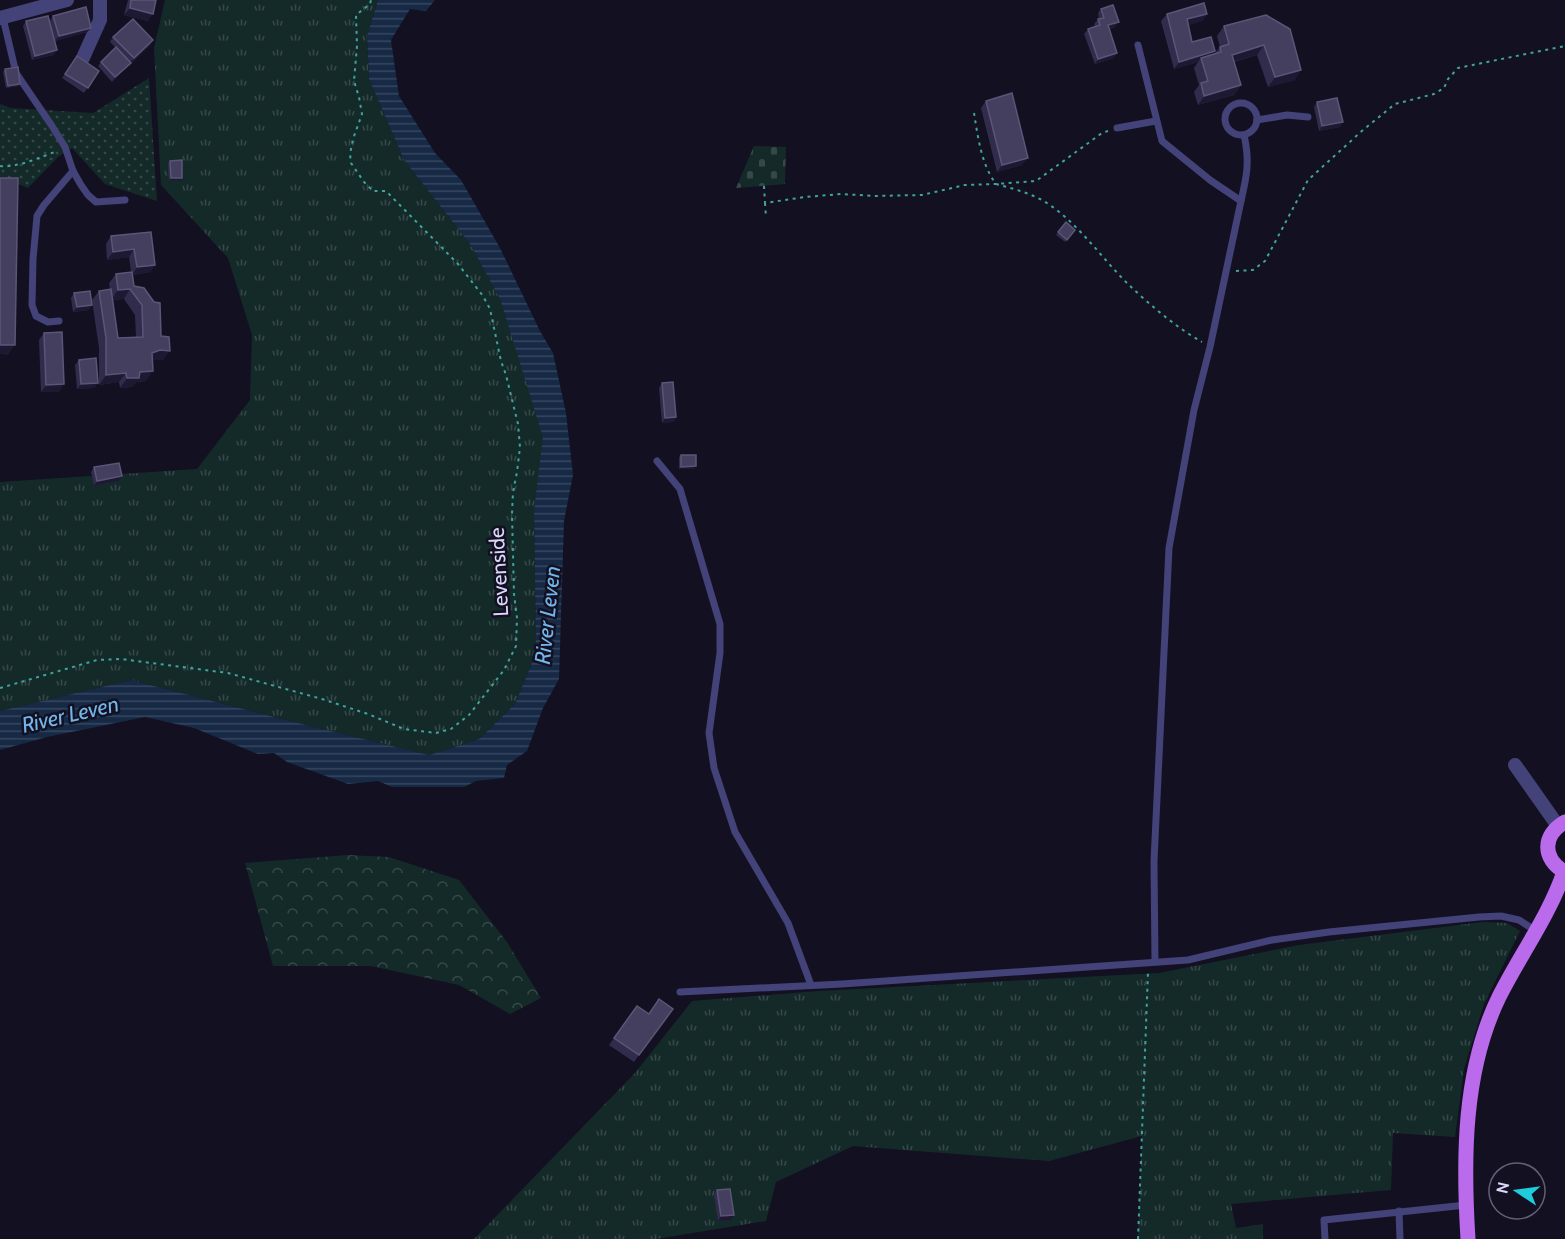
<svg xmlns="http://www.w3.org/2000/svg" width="1565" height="1239" font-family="Cabin,sans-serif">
<defs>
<pattern id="grass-tufts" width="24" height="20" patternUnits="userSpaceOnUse" patternTransform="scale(1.5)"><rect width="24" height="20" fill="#142a29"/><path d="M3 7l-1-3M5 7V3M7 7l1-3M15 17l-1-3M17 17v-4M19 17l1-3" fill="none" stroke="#364849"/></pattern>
<pattern id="forest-crowns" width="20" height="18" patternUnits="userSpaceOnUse" patternTransform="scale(1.5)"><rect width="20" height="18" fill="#142a29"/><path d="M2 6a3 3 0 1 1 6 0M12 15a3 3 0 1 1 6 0" fill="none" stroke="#364849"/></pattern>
<pattern id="cemetery-stones" width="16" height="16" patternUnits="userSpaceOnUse" patternTransform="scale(1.5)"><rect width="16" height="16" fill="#142a29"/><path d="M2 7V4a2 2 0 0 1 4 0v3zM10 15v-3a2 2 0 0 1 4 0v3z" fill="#364849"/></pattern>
<pattern id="park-dots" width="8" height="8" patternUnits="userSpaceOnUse" patternTransform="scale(1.5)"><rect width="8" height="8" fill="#142a29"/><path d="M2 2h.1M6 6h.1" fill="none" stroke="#364849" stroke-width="1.8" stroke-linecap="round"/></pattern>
<pattern id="water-rules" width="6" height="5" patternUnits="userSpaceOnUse" patternTransform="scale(1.5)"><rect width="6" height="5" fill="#162945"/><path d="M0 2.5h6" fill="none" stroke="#374761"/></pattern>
</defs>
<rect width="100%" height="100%" fill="#131021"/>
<g fill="url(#grass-tufts)">
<polygon points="165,0 378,0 367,36 369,79 404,160 470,244 500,299 544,437 534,510 536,653 515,704 479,739 429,755 282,719 131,680 0,711 0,482 197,469 250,400 252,335 228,258 161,185 154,48"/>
<polygon points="1483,922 1507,923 1520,931 1484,1004 1464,1069 1455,1137 1393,1133 1391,1190 1231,1204 1236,1228 1263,1224 1263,1239 1138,1239 1142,1136 1049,1161 853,1146 776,1182 766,1221 656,1239 474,1239 635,1073 692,1001 819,991 1159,973 1299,945"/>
</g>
<polygon fill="url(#forest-crowns)" points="348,855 389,857 459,880 507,942 541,998 510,1014 459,985 371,966 273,966 245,863"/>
<polygon fill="url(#cemetery-stones)" points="754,146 786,147 785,184 736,188"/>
<polygon fill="url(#park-dots)" points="149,78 157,201 105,184 72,148 58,157 28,188 0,177 0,104 11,108 93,113"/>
<polygon fill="url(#water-rules)" points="378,0 435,0 426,11 410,9 391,40 399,96 435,153 461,180 500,248 540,331 553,353 566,413 573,475 564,521 559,679 543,708 527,751 507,765 504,778 476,781 464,787 392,787 378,781 348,784 287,762 274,753 258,754 194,728 145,717 47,737 0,750 0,711 131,680 282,719 429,755 479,739 515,704 536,653 534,510 543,437 500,299 470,244 404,160 369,79 367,36"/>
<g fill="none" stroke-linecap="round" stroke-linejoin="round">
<g stroke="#3fa49d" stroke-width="2" stroke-dasharray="3 4.5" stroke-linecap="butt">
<path d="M974,113C978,137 981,164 996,184C1011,188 1026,192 1040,199C1075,218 1101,258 1129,285C1150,305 1177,328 1202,342"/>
<path d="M0,166C17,168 41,157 57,151"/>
<polyline points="764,186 765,203 805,197 841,194 875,196 922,195 965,185 996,184 1036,181 1102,133 1108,131"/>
<polyline points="765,203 766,217"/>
<polyline points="1236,271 1253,270 1265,261 1308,180 1363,130 1395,104 1434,94 1444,88 1448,79 1458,68 1565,46"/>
<polyline points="0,688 97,660 121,659 228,673 322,699 368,714 404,729 436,733 451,729 469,715 504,670 516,646 517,618 514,594 512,514 513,492 517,472 520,447 518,424 506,375 501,361 490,309 483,296 458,264 386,191 373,191 364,182 351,163 350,154 353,139 362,114 359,97 354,81 357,46 356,15 370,4 371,0"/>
<polyline points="1138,1239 1148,972"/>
</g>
<g stroke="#434279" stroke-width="7">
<polyline points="3,18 16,73 52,126 65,147 73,171 81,185 88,195 96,202 125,200"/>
<polyline points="1138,45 1162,141 1210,180 1241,201 1210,347 1194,410 1169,548 1154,861 1155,962"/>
<circle cx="1241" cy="119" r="16"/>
<polyline points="1257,120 1287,115 1308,117"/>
<polyline points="1117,128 1156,121"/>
<path d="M1241,201C1247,175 1250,161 1244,135"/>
<polyline points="59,321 48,322 36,316 32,305 33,259 37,216 44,205 73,171"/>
<polyline points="657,461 680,489 720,624 720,653 709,733 714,768 735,832 788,923 811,985"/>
<polyline points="680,992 842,984 1188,960 1272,940 1329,932 1479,917 1501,916 1519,920 1536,931"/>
<polyline points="1399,1211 1400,1239"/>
<polyline points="1325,1239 1324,1220 1466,1205"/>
</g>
<g stroke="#434279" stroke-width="14">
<polyline points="0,18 67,0"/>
<polyline points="82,60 100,20 100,0"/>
<polyline points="1515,765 1558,826"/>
</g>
<g stroke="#b96beb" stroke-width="15">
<path d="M1565,822C1542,835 1542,859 1565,872"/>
<path d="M1468,1239C1463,1159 1463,1071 1499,997C1520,955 1549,916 1564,872"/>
</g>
</g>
<g fill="#322c4c" fill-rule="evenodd">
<polygon points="128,0 156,0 148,21 124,15"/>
<polygon points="1101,9 1115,27 1109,29 1114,58 1095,64 1084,34 1088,29 1095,26 1094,24 1098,19 1099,19 1098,13"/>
<polygon points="1167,14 1207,14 1202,21 1188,25 1192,42 1215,51 1213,54 1215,53 1220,47 1217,36 1224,26 1266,15 1295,80 1268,87 1257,55 1234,62 1241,85 1234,95 1198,105 1194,92 1199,85 1194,68 1198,62 1174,69 1161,21"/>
<polygon points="53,16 91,28 87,32 55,41 50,21"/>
<polygon points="26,21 54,55 32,60 23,26"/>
<polygon points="113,37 153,40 150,45 112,82 98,66 101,62 116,48 110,42"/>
<polygon points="77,56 99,71 84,93 62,78"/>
<polygon points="5,69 20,84 19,86 6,88 3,72"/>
<polygon points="986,101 1022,165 997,172 981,108"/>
<polygon points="1317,102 1343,122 1340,127 1319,131 1314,107"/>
<polygon points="170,161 181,180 169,181 168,163"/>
<polygon points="1066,222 1075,230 1065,242 1056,235"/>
<path d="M151,232L155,265L150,272L133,275L134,286L163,360H152L146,381L136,382L132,387L120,388L119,382L99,385V348L92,300L99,291L110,289L109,283L116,274L131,272L129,257L107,260L106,244L111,236ZM124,299L135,315L136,337L118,338L113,300Z"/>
<polygon points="74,293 89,310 73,312 71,298"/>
<polygon points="44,333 59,392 41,392 39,340"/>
<polygon points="79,360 98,383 94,388 77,389 75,365"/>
<polygon points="662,383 676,417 673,422 662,423 659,388"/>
<polygon points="681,455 694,469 679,469 679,457"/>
<polygon points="94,467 118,481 94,486 91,472"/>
<polygon points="637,1006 649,1014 673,1009 634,1062 609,1045"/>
<polygon points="717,1190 734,1215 731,1220 718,1221 714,1195"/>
</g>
<g fill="#1e1933">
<polygon points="130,8 153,14 148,21 124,15"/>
<polygon points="1207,14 1202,21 1182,27 1187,19"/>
<polygon points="1119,22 1115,27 1104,30 1108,25"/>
<polygon points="91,28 87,32 55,41 59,36"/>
<polygon points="153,40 150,45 112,82 115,77"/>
<polygon points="1264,45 1257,55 1225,64 1232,55"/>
<polygon points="57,50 54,55 32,60 35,56"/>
<polygon points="1215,51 1210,59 1201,58 1198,62 1174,69 1179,62"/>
<polygon points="1117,53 1114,58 1095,64 1098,59"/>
<polygon points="1301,70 1295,80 1268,87 1275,77"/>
<polygon points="20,84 19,86 6,88 8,86"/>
<polygon points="1241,85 1234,95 1198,105 1204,96"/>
<polygon points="1343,122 1340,127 1319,131 1322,126"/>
<polygon points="1028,158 1022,165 997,172 1002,165"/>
<polygon points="171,178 182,178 181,180 169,181"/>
<polygon points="134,249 129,257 107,260 113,252"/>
<polygon points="155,265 150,272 132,275 137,267"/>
<polygon points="130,289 124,299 111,300 118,290"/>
<polygon points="92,305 89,310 73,312 77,307"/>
<polygon points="0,345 15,345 8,355 0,354"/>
<polygon points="160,350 170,351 163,360 153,360 145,363 152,353"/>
<polygon points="153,371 146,381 136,382 132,387 120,388 127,378 140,372"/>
<polygon points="126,373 119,382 99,385 106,375"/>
<polygon points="98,383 94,388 77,389 81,384"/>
<polygon points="64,384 59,392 41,392 46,385"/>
<polygon points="676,417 673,422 662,423 665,418"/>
<polygon points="696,466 694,469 679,469 681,467"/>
<polygon points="122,476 118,481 94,486 97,481"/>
<polygon points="734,1215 731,1220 718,1221 721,1216"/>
</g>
<g fill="#443e5f" stroke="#5b5677" stroke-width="1.5">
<polygon points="131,0 156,0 153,14 130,8"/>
<polygon points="1204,3 1207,14 1187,19 1192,42 1211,37 1215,51 1179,62 1167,14"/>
<polygon points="1113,5 1119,22 1108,25 1117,53 1098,59 1088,29 1100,25 1098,19 1104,18 1101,9"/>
<polygon points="86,7 91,28 59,36 53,16"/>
<polygon points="1266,15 1290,29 1301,70 1275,77 1264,45 1232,55 1241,85 1204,96 1201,83 1208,81 1201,58 1221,52 1220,47 1229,44 1224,26"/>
<polygon points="48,16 57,50 35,56 26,21"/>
<polygon points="133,19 153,40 134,58 113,37"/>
<polygon points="116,47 131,63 115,77 101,62"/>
<polygon points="77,56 99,71 88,88 65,74"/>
<polygon points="18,67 20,84 8,86 5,69"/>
<polygon points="1012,93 1028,158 1002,165 986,101"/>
<polygon points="1337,98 1343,122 1322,126 1317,102"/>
<polygon points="182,160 182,178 171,178 170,161"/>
<polygon points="0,178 18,178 15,345 0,345"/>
<polygon points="1066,222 1075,230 1067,240 1058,232"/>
<polygon points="151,232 155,265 137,267 134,249 113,252 111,236"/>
<polygon points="132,272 134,286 144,288 154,302 160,303 161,336 169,337 170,351 160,350 152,353 153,371 140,372 139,378 127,378 126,373 106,375 106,338 99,291 111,289 118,338 143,337 142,305 130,289 118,290 116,274"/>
<polygon points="90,291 92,305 77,307 74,293"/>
<polygon points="62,332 64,384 46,385 44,333"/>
<polygon points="96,358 98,383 81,384 79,360"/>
<polygon points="673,382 676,417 665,418 662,383"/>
<polygon points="681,455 696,455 696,466 681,467"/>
<polygon points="119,463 122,476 97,481 94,467"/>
<polygon points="659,999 673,1009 639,1055 614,1038 637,1006 649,1014"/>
<polygon points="730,1189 734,1215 721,1216 717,1190"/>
</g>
<g text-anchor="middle" stroke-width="5" stroke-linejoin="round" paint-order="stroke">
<g font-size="21" fill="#d9d6f9" stroke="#131021">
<text transform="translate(499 572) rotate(-93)" y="7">Levenside</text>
</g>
<g font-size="22" font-style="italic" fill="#72b5eb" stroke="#131021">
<text transform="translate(547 615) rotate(-84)" y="8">River Leven</text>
<text transform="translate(70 714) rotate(-13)" y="8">River Leven</text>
</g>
</g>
<g transform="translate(1517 1191) rotate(283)"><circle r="28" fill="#131021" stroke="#625f77" stroke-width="1.5"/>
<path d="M0-4.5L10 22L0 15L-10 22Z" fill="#1eccdd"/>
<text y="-9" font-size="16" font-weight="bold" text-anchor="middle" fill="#d9d6f9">N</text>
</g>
</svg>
